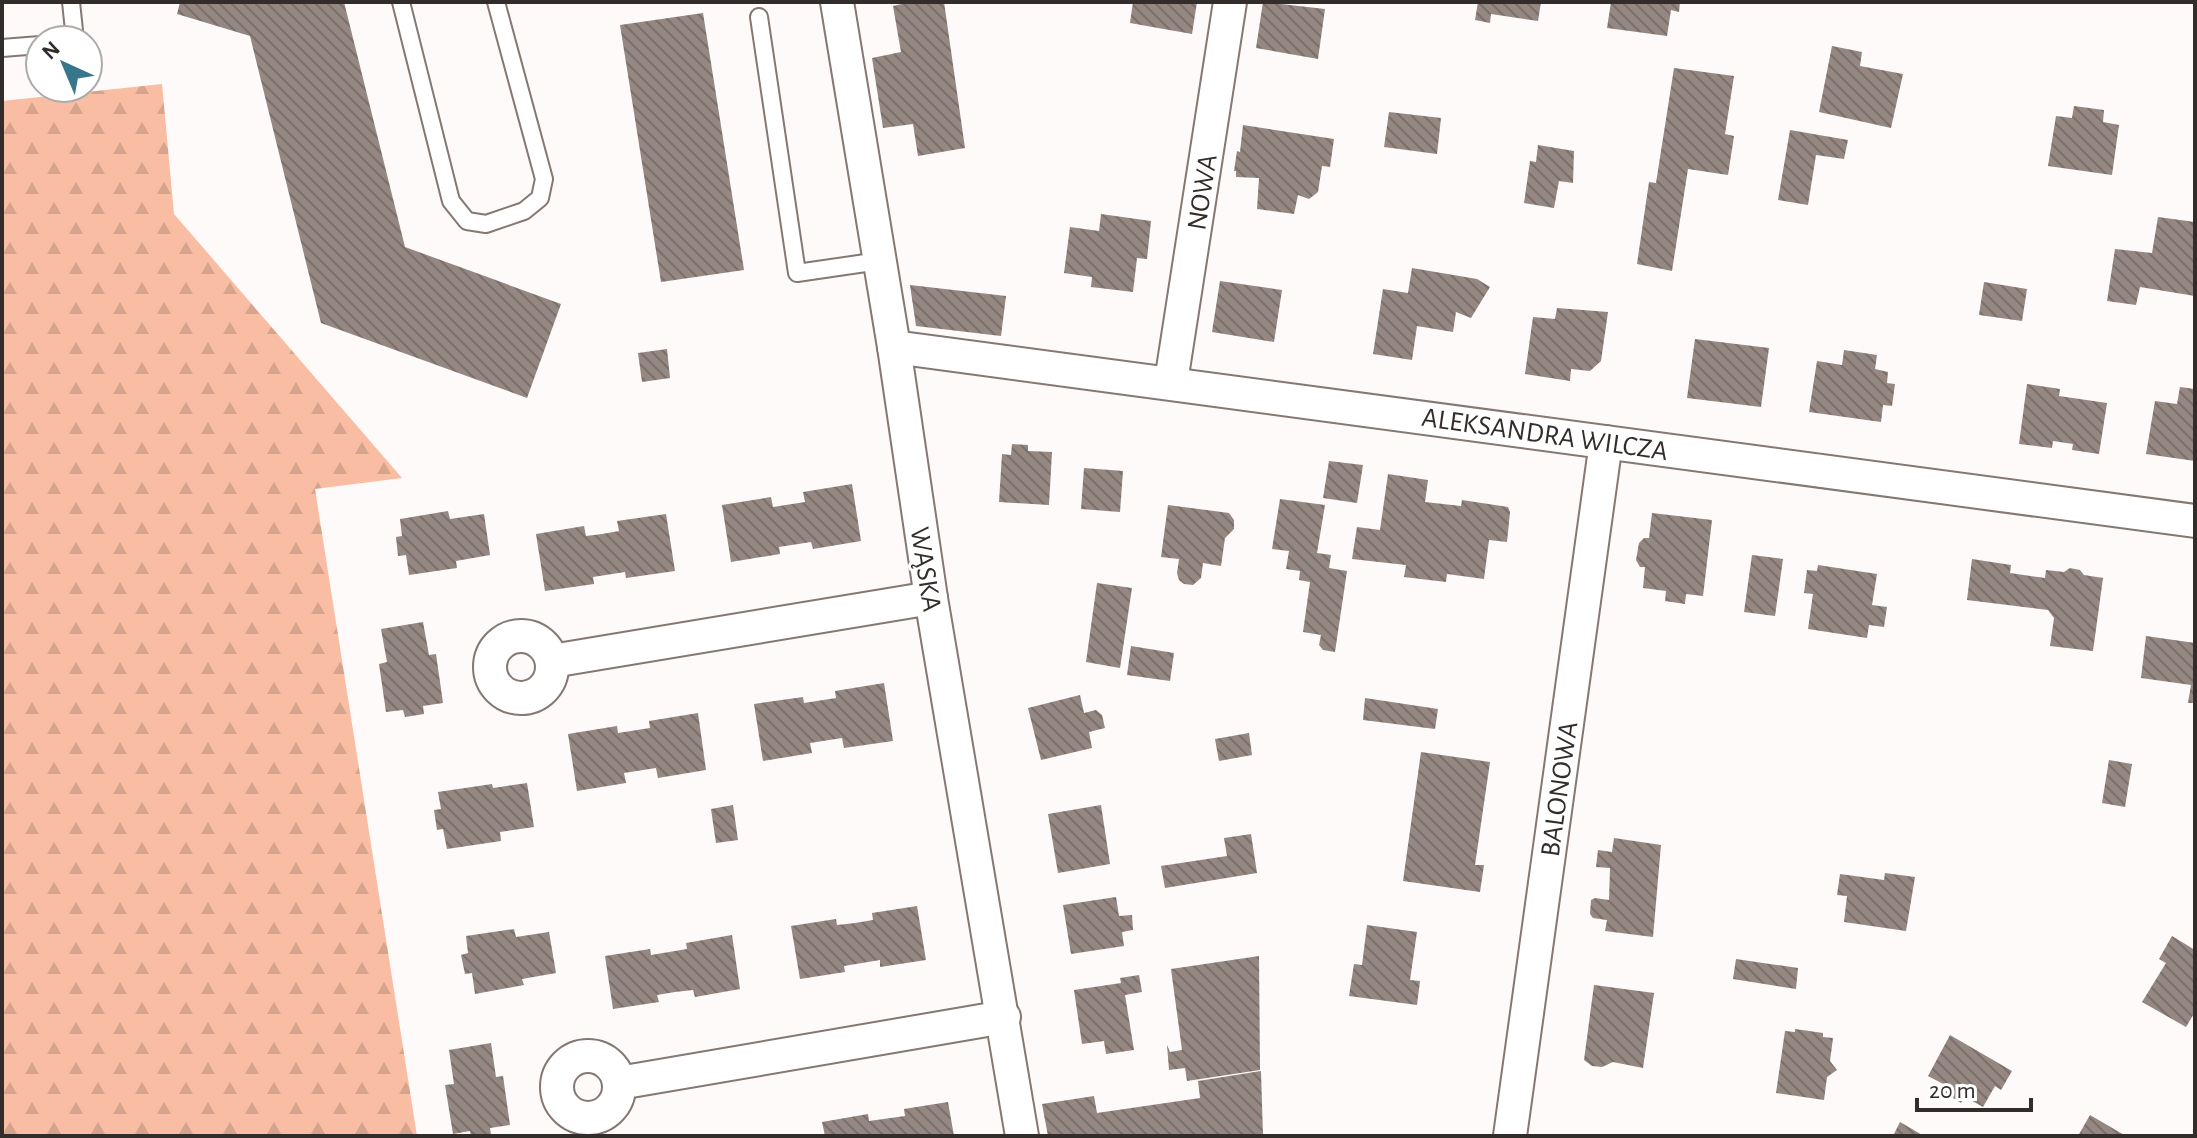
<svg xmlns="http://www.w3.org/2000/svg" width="2197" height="1138" font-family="'Alegreya Sans',sans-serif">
<defs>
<pattern id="forest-firs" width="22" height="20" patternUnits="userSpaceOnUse" patternTransform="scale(2)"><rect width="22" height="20" fill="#f9bda3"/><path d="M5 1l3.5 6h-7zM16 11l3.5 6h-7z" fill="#d6a38c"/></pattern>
<pattern id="building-back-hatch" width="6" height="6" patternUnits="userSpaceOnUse" patternTransform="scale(2)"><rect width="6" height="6" fill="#958781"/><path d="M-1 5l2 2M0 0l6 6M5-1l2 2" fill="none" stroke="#7a6f6a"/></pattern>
</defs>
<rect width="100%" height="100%" fill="#fdfaf9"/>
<polygon fill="url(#forest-firs)" points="162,84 174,214 402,478 315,489 417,1136 2,1136 2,101"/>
<g fill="url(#building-back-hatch)">
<polygon points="180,2 344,2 405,247 561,304 527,398 321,323 250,36 177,14"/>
<polygon points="902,2 944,2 965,148 918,156 913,124 883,128 872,58 901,52 893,6 902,4"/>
<polygon points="1133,2 1197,2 1192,34 1130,23"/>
<polygon points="1263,2 1325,9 1318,59 1256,48"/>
<polygon points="1478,2 1541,2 1538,21 1491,14 1490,23 1475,20"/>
<polygon points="1611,2 1680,2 1679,12 1671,10 1667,36 1607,28"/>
<polygon points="703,13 744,270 661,282 620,25"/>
<polygon points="1832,46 1862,52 1860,66 1903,74 1891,128 1819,112"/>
<polygon points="1674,68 1734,76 1725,134 1734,136 1728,175 1688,169 1672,271 1637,264 1649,182 1656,183"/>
<polygon points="2074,106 2104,110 2103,122 2119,125 2112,175 2048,166 2056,116 2072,118"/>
<polygon points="1389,112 1441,118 1437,154 1384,147"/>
<polygon points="1243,125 1334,139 1330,167 1322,166 1318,192 1309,199 1298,195 1294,214 1257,209 1259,178 1236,177 1236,171 1234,171 1237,151 1240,152"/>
<polygon points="1790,130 1848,140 1844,159 1816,155 1808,205 1778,200"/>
<polygon points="1538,145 1574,151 1573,183 1559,181 1554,208 1524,203 1530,161 1536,162"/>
<polygon points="1101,214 1151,221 1147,259 1137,258 1133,292 1091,287 1092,277 1064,273 1070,227 1099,231"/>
<polygon points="2158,217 2195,222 2195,296 2140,287 2136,305 2107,301 2115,249 2152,253"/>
<polygon points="1412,268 1477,279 1490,287 1471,318 1456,312 1453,332 1417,326 1412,360 1373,354 1383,289 1408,293"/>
<polygon points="1220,281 1282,290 1274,342 1212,332"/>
<polygon points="1984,282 2027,289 2022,321 1979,315"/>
<polygon points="910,285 1006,296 1001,336 916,326"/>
<polygon points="1557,308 1608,312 1601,361 1590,371 1571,369 1570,381 1525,374 1533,317 1555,319"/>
<polygon points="1695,339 1769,348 1761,407 1687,398"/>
<polygon points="667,349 670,378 642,382 638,353"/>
<polygon points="1844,350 1877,355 1875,369 1888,372 1887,383 1895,384 1892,406 1883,405 1881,422 1809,412 1817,361 1842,365"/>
<polygon points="2027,384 2060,389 2059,396 2107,403 2099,454 2072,450 2073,444 2053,441 2052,448 2019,444"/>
<polygon points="2180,387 2195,389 2195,461 2146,454 2155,401 2177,404"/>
<polygon points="1012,444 1028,445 1028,451 1052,452 1049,505 999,502 1002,454 1011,455"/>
<polygon points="1329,461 1363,465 1357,503 1323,498"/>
<polygon points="1084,468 1123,471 1120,512 1081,509"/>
<polygon points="1388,474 1428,480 1425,502 1461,506 1462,500 1508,507 1510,512 1507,542 1489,540 1484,579 1447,574 1446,582 1404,577 1406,565 1352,559 1357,527 1380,530"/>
<polygon points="852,484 861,541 813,549 811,542 779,547 780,554 731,562 722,505 771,497 773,507 805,502 803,492"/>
<polygon points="1280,499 1325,505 1317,553 1331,555 1329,568 1347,571 1335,652 1323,650 1319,645 1321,635 1303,632 1310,582 1299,580 1300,571 1286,569 1289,551 1272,549"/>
<polygon points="1168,505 1229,513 1234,520 1234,529 1225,538 1221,566 1203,563 1201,578 1193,585 1184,584 1179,580 1177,573 1179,559 1161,557"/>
<polygon points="448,511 450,519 484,514 490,555 456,561 457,568 409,575 406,555 398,556 396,537 402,536 400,519"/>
<polygon points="1652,513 1712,520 1703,596 1686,594 1685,604 1665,601 1666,591 1643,588 1645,567 1640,567 1636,560 1639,543 1644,538 1649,538"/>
<polygon points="666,514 675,571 626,578 625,572 593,577 594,584 545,591 536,534 584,526 586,536 602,534 619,531 617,521"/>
<polygon points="1752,555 1783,559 1775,616 1744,612"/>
<polygon points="1972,559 2011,565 2010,573 2045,578 2046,570 2064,572 2070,568 2080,570 2084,575 2103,578 2093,651 2050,646 2054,618 2048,610 1967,600"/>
<polygon points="1818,565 1877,574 1872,605 1887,607 1884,627 1869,625 1867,638 1808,629 1813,594 1804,593 1807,570 1817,571"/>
<polygon points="1097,583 1132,588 1120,668 1086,662"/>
<polygon points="423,622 429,655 436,654 443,703 423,706 424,714 405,717 403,710 386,712 379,664 387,662 381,629"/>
<polygon points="2146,636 2195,643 2195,703 2188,703 2191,685 2141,678"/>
<polygon points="1131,646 1174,653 1170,681 1127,675"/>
<polygon points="884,683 893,741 844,748 842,738 810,743 812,753 763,761 754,704 803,697 804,703 836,698 835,691"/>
<polygon points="1080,695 1084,713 1096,710 1102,715 1105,728 1089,732 1092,748 1041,760 1028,708"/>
<polygon points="1365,698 1438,709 1435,729 1363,720"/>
<polygon points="698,713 706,770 658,778 656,768 624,773 626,783 577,791 568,734 617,726 618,733 650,728 649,721"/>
<polygon points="1249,733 1252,755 1219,761 1215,739"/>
<polygon points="1421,752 1490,762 1475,865 1484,865 1480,892 1403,881"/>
<polygon points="2109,760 2132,764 2125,807 2102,803"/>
<polygon points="527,783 534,827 500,832 501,841 447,849 443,829 437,830 434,810 441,809 438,792 492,784 493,788"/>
<polygon points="733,805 738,840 716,843 711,809"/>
<polygon points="1101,805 1110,864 1058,873 1048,814"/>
<polygon points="1251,834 1257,873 1165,888 1161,866 1227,856 1224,838"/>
<polygon points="1614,838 1661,845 1653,937 1605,931 1607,920 1593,918 1590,914 1591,900 1595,898 1609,900 1610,868 1596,867 1598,850 1612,852"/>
<polygon points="1885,873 1915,877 1906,931 1844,922 1847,896 1837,895 1840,874 1884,880"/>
<polygon points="1116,897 1119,916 1132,915 1133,930 1122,932 1124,946 1071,954 1063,905"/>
<polygon points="917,906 926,960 880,967 880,960 844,966 845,972 800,979 791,926 836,919 837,925 855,923 873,920 872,913"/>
<polygon points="1367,925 1417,932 1410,980 1420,981 1417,1005 1349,996 1354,964 1362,965"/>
<polygon points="514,929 516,937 549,932 556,973 522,979 524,985 475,994 472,973 465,974 461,955 468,953 466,936"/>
<polygon points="732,935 740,989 695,997 693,990 675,992 657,995 659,1002 613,1009 605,956 650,949 651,955 687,949 686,943"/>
<polygon points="2172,936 2195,950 2195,1012 2186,1027 2142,1002 2166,963 2159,959"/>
<polygon points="1259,956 1260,1070 1187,1081 1185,1068 1169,1070 1167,1045 1170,1052 1182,1050 1171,969"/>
<polygon points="1736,959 1798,968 1796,989 1733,979"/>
<polygon points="1139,975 1142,992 1125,995 1134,1050 1106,1054 1104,1041 1082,1044 1074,990 1121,983 1120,978"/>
<polygon points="1594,985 1654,993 1643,1068 1613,1062 1602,1067 1592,1066 1584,1060"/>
<polygon points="1795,1029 1823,1033 1823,1037 1833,1038 1830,1061 1837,1070 1827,1077 1824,1100 1776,1093 1785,1031 1795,1032"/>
<polygon points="1950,1035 2012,1071 2001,1090 1995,1086 1983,1107 1965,1097 1961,1103 1945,1093 1949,1087 1928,1076"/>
<polygon points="491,1043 496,1077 503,1076 510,1125 490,1128 491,1135 485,1136 471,1136 470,1131 453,1134 445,1085 454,1084 449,1050"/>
<polygon points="1261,1071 1263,1136 1048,1136 1042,1104 1094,1096 1097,1113 1200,1098 1198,1081"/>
<polygon points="948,1102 954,1136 825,1136 822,1122 868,1114 869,1121 905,1116 904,1109"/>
<polygon points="2090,1115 2126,1136 2078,1136"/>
<polygon points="1900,1122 1924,1136 1893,1136"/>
</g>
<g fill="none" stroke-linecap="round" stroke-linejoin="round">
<defs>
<g id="lane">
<polyline points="71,2 75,40"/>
<polyline points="401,2 451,201 467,221 486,224 524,211 540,198 544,179 496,2"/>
<polyline points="759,17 797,273 879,261"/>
<polyline points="2,48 40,45"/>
</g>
<g id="street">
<polyline points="837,2 894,347 931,598 1022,1136"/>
<polyline points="894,347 2195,521"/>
<polyline points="1171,382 1230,2"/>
<circle cx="521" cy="667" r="31"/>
<polyline points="552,661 931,598"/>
<circle cx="588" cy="1087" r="31"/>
<polyline points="619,1083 1004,1017"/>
<polyline points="1510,1136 1606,442"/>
</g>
</defs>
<use href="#lane" stroke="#857772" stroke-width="20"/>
<use href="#street" stroke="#857772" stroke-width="36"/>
<use href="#lane" stroke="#fff" stroke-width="16"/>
<use href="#street" stroke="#fff" stroke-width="32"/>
</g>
<g text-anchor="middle" stroke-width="6" stroke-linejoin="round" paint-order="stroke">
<g font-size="28" fill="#322c2a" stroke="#fff">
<text transform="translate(1201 192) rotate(-81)" y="10">NOWA</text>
<text transform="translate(1545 433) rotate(8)" y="10">ALEKSANDRA WILCZA</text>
<text transform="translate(927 569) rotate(81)" y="10">WĄSKA</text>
<text transform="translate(1558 789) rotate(-82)" y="10">BALONOWA</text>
</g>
</g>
<rect width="2197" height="1138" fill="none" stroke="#322c2a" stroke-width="8"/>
<g transform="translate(64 64) rotate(316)"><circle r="38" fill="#ffffff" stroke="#adabaa" stroke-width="2"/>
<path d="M0-6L14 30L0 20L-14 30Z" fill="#38768c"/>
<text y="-12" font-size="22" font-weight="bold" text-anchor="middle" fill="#322c2a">N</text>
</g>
<path d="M1917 1098v12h114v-12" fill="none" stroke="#322c2a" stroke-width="4"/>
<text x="1929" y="1098" font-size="24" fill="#322c2a" stroke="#ffffff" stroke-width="6" paint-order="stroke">20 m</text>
</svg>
